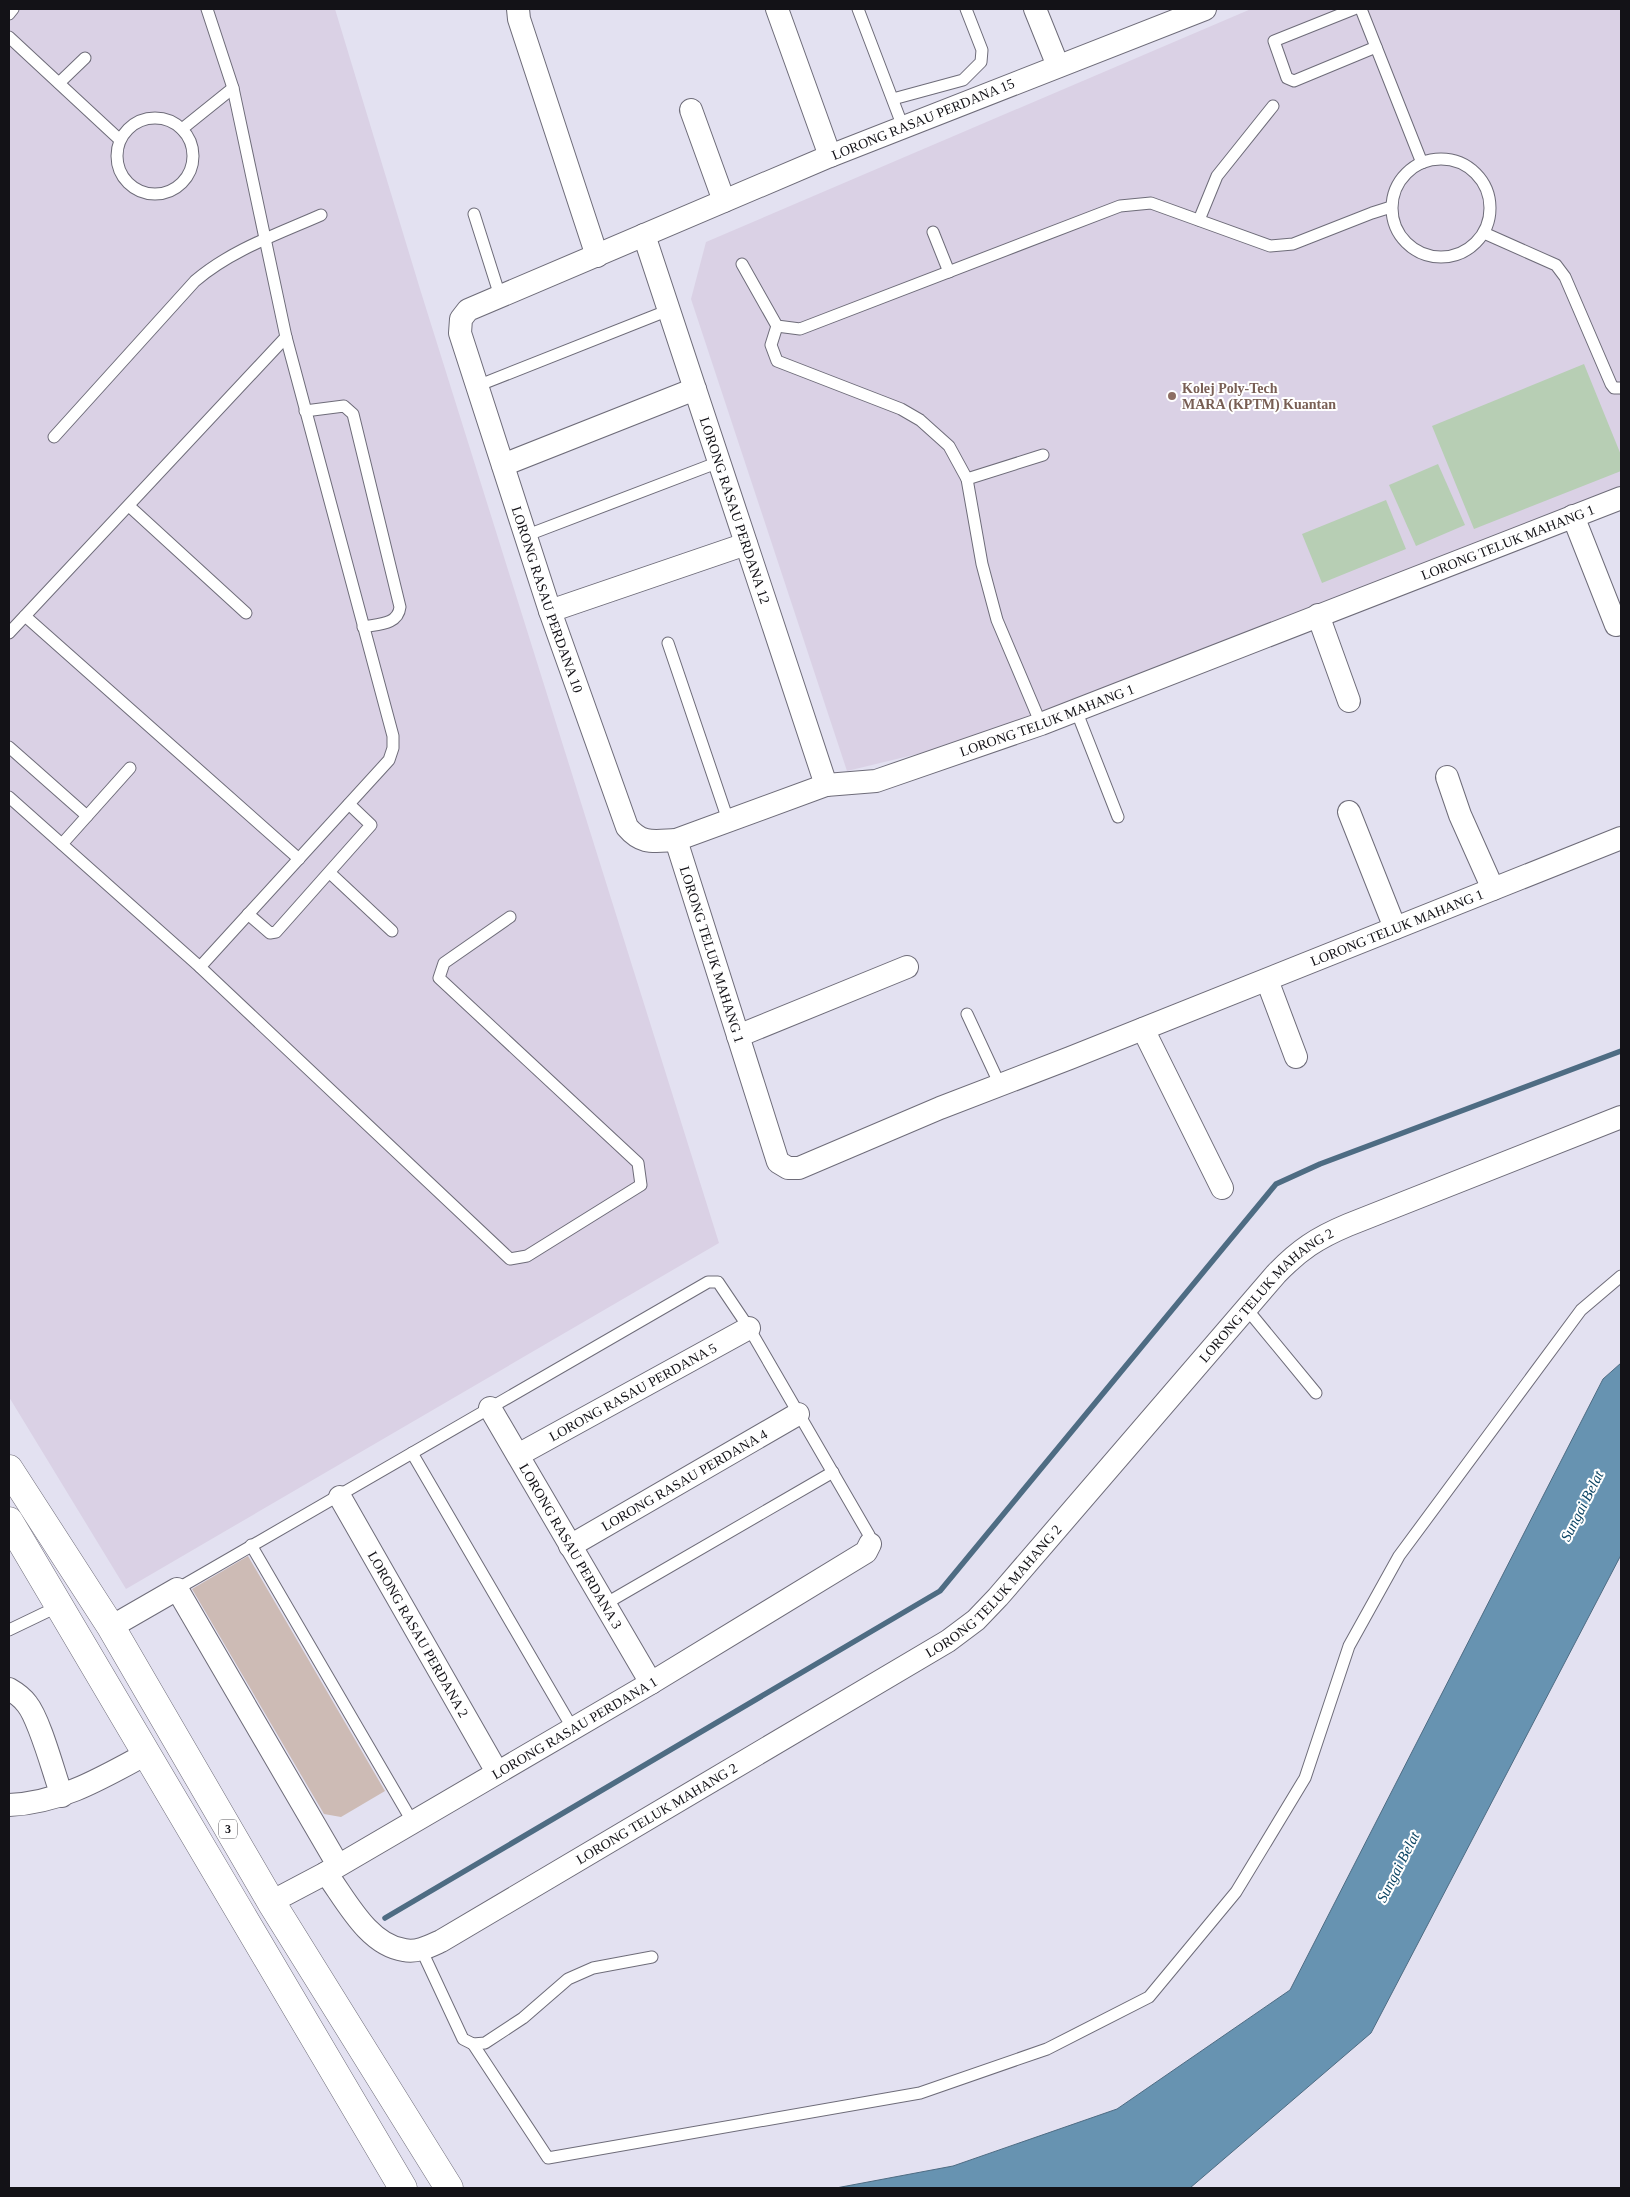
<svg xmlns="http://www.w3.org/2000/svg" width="1630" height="2197" font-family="Georgia,serif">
<rect width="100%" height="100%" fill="#e3e1f1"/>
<g fill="#dad1e5">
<polygon points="9,9 335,9 420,289 719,1243 126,1589 9,1397"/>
<polygon points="1251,9 1621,9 1621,492 992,736 847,771 691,299 706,242"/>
</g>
<g fill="#b7ceb4">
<polygon points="1584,364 1621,455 1621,471 1474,529 1432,426"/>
<polygon points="1438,464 1465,525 1416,546 1389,485"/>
<polygon points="1386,500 1406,549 1322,583 1302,534"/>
</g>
<polygon fill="#6793b1" stroke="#4e6c83" points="1621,1363 1621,1555 1371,2033 1190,2188 836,2188 953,2166 1117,2109 1290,1990 1603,1379"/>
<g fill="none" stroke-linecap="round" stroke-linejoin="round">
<polyline stroke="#4e6c83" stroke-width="5.5" points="385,1918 940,1591 1276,1184 1320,1164 1621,1051"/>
</g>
<polygon fill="#cdbbb5" points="248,1556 385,1791 341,1817 324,1814 192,1589"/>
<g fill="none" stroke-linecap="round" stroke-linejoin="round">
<defs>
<g id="lane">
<polyline points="858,9 903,127"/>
<polyline points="1354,9 1274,41 1287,78 1294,81 1376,47"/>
<polyline points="1361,9 1422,163"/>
<polyline points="9,14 13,9"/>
<polyline points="9,37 120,140"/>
<polyline points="59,83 85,58"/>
<polyline points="893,99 963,80 981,62 982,50 966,9"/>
<circle cx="155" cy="156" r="38"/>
<polyline points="182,129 233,88"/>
<circle cx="1441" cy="208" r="49"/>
<polyline points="474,214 500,296"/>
<polyline points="1199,220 1217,176 1273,106"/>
<polyline points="933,232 949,272"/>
<polyline points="1484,233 1556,265 1565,277 1611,384 1614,388 1621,388"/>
<polyline points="742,264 777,326 800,329 1120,206 1151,203 1270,246 1293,244 1372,213 1391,207"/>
<polyline points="777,326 771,345 777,361 901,409 920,420 949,446 967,479 982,564 997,620 1041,724"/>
<polyline points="477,386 669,310"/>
<path d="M305,411L344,406L353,414L400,607C398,625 378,624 363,627"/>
<path d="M54,437L195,281C231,250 278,234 321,215"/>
<polyline points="967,479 1043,455"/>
<polyline points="129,506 246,613"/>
<polyline points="525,536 719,462"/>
<polyline points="25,616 299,859"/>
<polyline points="9,633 286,337 233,88 207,9"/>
<polyline points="668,643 728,820"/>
<polyline points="1076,710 1118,817"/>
<polyline points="9,747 87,816"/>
<polyline points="9,797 200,967 389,760 393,748 393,736 286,337"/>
<polyline points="62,844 130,768"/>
<polyline points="330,873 392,931"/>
<polyline points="248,914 270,933 276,932 371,825 349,804"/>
<polyline points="200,967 510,1259 527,1256 641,1185 638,1163 439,978 444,963 510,917"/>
<polyline points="967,1014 1000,1085"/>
<polyline points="1246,1308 1316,1393"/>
<polyline points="412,1453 573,1729"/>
<polyline points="251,1545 412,1821"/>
<polyline points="177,1589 708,1282 718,1282 749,1328 869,1535 870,1544"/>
<polyline points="605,1604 833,1472"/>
<polyline points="9,1630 59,1606"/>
<polyline points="421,1949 463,2039 473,2044 485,2043 523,2018 568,1979 593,1968 652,1957"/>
<polyline points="473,2044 548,2158 920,2093 1047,2049 1149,1997 1236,1892 1305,1778 1349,1646 1399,1556 1581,1310 1621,1276"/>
</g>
<g id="street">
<polyline points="518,9 519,19 597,256"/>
<polyline points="777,9 830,156"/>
<polyline points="1035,9 1058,66"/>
<path id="s1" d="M1205,9L830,156L468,310L461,319L460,333L550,611L627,827C642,845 654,841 676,840L826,785L876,781L1041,724L1621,498"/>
<polyline points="691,110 724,201"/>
<path id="s2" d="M644,235L826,785"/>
<polyline points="503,465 695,389"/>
<polyline points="1573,516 1616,625"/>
<polyline points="550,611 746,544"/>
<polyline points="1318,615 1349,701"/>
<polyline points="1447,777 1460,815 1493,889"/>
<polyline points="1349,812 1395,928"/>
<path id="s3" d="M676,840L778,1162L788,1168H799L940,1108L1070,1058L1621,838"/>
<polyline points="1267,980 1296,1057"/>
<polyline points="1143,1029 1222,1188"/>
<polyline points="738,1036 907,967"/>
<path id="s4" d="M490,1408L651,1683"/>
<path id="s5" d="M518,1455L749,1328"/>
<path id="s6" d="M340,1497L497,1772"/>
<path id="s7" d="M570,1546L798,1414"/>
<polyline points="111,1627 177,1589 338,1865"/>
<path d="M9,1689C16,1693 22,1697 27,1704C40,1720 54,1774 62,1796"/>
<path d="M9,1805C60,1803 102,1778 146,1754"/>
<path id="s8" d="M326,1873C346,1900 368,1945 404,1950C417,1953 430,1946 441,1941L948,1641L976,1620L998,1597L1276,1274C1299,1250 1317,1238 1348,1225L1621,1117"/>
<path id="s9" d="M271,1902L326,1873L651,1683L866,1552L870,1544"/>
</g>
<g id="highway">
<polyline points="9,1469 111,1627 271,1902 449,2188"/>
<polyline points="9,1521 403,2188"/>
</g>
</defs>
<use href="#lane" stroke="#6e6c79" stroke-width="13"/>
<use href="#street" stroke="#6e6c79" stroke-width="24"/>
<use href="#highway" stroke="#6e6c79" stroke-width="29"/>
<use href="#lane" stroke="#fff" stroke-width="11"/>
<use href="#street" stroke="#fff" stroke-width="22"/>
<use href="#highway" stroke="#fff" stroke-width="28"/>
</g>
<circle fill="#8d6e63" stroke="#fff" stroke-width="2" cx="1172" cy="396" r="5"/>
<g text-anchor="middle" stroke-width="4" stroke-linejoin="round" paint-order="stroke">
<rect fill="#fff" stroke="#5a595d" stroke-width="1" x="219" y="1819.5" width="18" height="19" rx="4"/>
<g font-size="12" font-weight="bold" fill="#131217">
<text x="228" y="1833">3</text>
</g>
<g font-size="14" fill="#131217" stroke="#fff">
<text transform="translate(923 119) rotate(-22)" y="5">LORONG RASAU PERDANA 15</text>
<text dy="5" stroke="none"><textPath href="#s2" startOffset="290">LORONG RASAU PERDANA 12</textPath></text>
<text dy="5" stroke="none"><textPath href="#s1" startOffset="2282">LORONG TELUK MAHANG 1</textPath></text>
<text dy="5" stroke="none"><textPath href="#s1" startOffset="1102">LORONG RASAU PERDANA 10</textPath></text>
<text dy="5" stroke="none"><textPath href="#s1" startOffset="1788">LORONG TELUK MAHANG 1</textPath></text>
<text dy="5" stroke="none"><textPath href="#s3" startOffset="1005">LORONG TELUK MAHANG 1</textPath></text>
<text dy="5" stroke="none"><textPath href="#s3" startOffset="120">LORONG TELUK MAHANG 1</textPath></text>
<text dy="5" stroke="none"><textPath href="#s8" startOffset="1212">LORONG TELUK MAHANG 2</textPath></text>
<text dy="5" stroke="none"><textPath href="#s5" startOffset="131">LORONG RASAU PERDANA 5</textPath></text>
<text dy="5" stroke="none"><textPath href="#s7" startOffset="132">LORONG RASAU PERDANA 4</textPath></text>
<text dy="5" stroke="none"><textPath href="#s4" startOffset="160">LORONG RASAU PERDANA 3</textPath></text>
<text dy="5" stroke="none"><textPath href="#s8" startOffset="808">LORONG TELUK MAHANG 2</textPath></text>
<text dy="5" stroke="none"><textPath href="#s6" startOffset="158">LORONG RASAU PERDANA 2</textPath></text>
<text dy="5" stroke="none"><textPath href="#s9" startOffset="350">LORONG RASAU PERDANA 1</textPath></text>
<text dy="5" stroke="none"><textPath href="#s8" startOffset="402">LORONG TELUK MAHANG 2</textPath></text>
</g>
<g font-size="14" font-weight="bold" fill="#785e54" stroke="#fff" text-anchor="start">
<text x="1182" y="393">Kolej Poly-Tech<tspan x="1182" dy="16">MARA (KPTM) Kuantan</tspan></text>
</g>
<g font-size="15" font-style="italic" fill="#0b4463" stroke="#fff">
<text transform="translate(1582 1506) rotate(-63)" y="5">Sungai Belat</text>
<text transform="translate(1398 1867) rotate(-63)" y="5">Sungai Belat</text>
</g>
</g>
<rect width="1630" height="2197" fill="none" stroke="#131217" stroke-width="20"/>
</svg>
